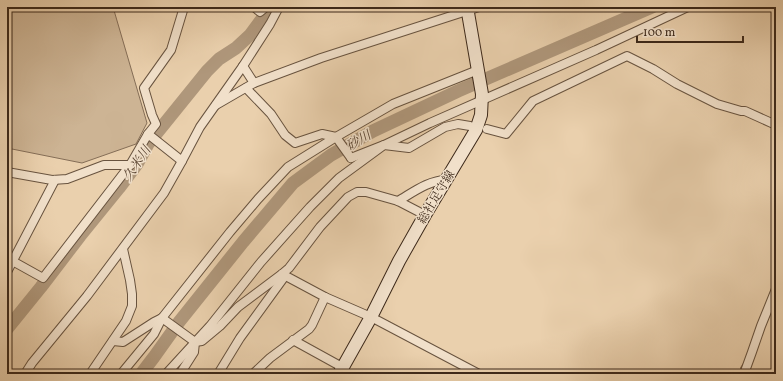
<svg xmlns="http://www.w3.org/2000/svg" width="783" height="381" font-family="Vollkorn,'Noto Serif JP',serif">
<rect width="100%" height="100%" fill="#ead0ad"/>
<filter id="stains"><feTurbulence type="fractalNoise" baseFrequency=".005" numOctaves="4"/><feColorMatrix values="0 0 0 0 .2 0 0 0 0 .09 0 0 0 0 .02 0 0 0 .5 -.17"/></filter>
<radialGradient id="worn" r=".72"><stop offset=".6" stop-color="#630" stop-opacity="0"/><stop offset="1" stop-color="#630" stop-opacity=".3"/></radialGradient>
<polygon fill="#cdb494" stroke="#856e57" points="7,7 113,7 147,123 136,144 82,163 7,148"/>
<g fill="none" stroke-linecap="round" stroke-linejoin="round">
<g stroke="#816b54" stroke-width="2">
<polyline points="773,287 776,281"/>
<polyline points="741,368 745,362"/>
</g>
<g stroke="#af977b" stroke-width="13">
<polyline points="7,329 41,287 80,236 119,188 137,164 148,144 207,71 219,59 236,48 250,35 267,12 274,7"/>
<polyline points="141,374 154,357 179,322 243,242 293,183 331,155 373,131 458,91 652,7"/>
</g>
<defs>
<g id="minor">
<polyline points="254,7 260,12 266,7"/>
<polyline points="243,66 254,83"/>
<polyline points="246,88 271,114 285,135 295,143 322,134 336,137 351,158"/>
<polyline points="216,105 254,83 321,58 479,7"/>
<polyline points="487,129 506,134 533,101 627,56 653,69 677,84 717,104 741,111 745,111 776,125"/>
<polyline points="148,134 182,161"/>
<polyline points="351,158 384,145 430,123 596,50 688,7"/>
<polyline points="7,172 52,180 67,179 104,165 130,165"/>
<path d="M398,201C412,193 429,180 446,180"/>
<polyline points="7,258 43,278 130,165 148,134 156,124 152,115 144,88 171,50 184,7"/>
<polyline points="7,272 55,180"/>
<polyline points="282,274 325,297 371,317 479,374"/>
<polyline points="162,318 195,342 202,341 220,326 238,307 282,274 289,268 320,227 348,197 357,192 366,192 398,201 425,215"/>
<polyline points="293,340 342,367"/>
<polyline points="113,341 123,342 154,322 162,318"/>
<polyline points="25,374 32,363 87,296 164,193 182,161 200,127 243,66 270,24 279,7"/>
<polyline points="90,374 126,321 132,306 132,294 130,280 123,249"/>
<polyline points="121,374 154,334 162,318 230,232 258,199 288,167 336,137 393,104 478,70"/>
<polyline points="166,374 210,326 261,262 310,207 339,178 384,145 409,148 445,127 458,124 470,126"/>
<polyline points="180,374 194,352 195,342"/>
<polyline points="218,374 240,338 285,276"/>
<polyline points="253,374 270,358 309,329 312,325 325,297"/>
<polyline points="744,374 752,352 761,326 776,289"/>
</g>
<polyline id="secondary" points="339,374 371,317 399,261 425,215 476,130 481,115 482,94 467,7"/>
</defs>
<use href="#minor" stroke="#68533f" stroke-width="10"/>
<use href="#secondary" stroke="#3d291a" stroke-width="14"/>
<use href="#minor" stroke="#f1e0ca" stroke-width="8"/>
<use href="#secondary" stroke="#f1e0ca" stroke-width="12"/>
</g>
<g text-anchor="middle" stroke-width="3" stroke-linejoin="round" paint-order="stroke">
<g font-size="12" fill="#3d291a" stroke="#f1e0ca">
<text transform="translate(436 197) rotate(-59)" y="4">総社足守線</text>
</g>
<g font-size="13" font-style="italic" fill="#5a4432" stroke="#f1e0ca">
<text transform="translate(358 140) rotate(-30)" y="5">砂川</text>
<text transform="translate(136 163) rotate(-56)" y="5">久米川</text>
</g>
</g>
<rect width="783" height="381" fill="none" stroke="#ead0ad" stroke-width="24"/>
<rect x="8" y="8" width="767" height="365" fill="none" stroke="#3d291a" stroke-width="2"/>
<rect x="12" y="12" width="759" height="357" fill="none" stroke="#3d291a"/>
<path d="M637 36v6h106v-6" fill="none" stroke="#3d291a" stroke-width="2"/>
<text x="643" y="36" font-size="12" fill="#3d291a" stroke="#f1e0ca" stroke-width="3" paint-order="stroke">100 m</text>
<rect width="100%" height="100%" filter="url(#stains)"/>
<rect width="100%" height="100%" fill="url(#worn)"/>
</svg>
